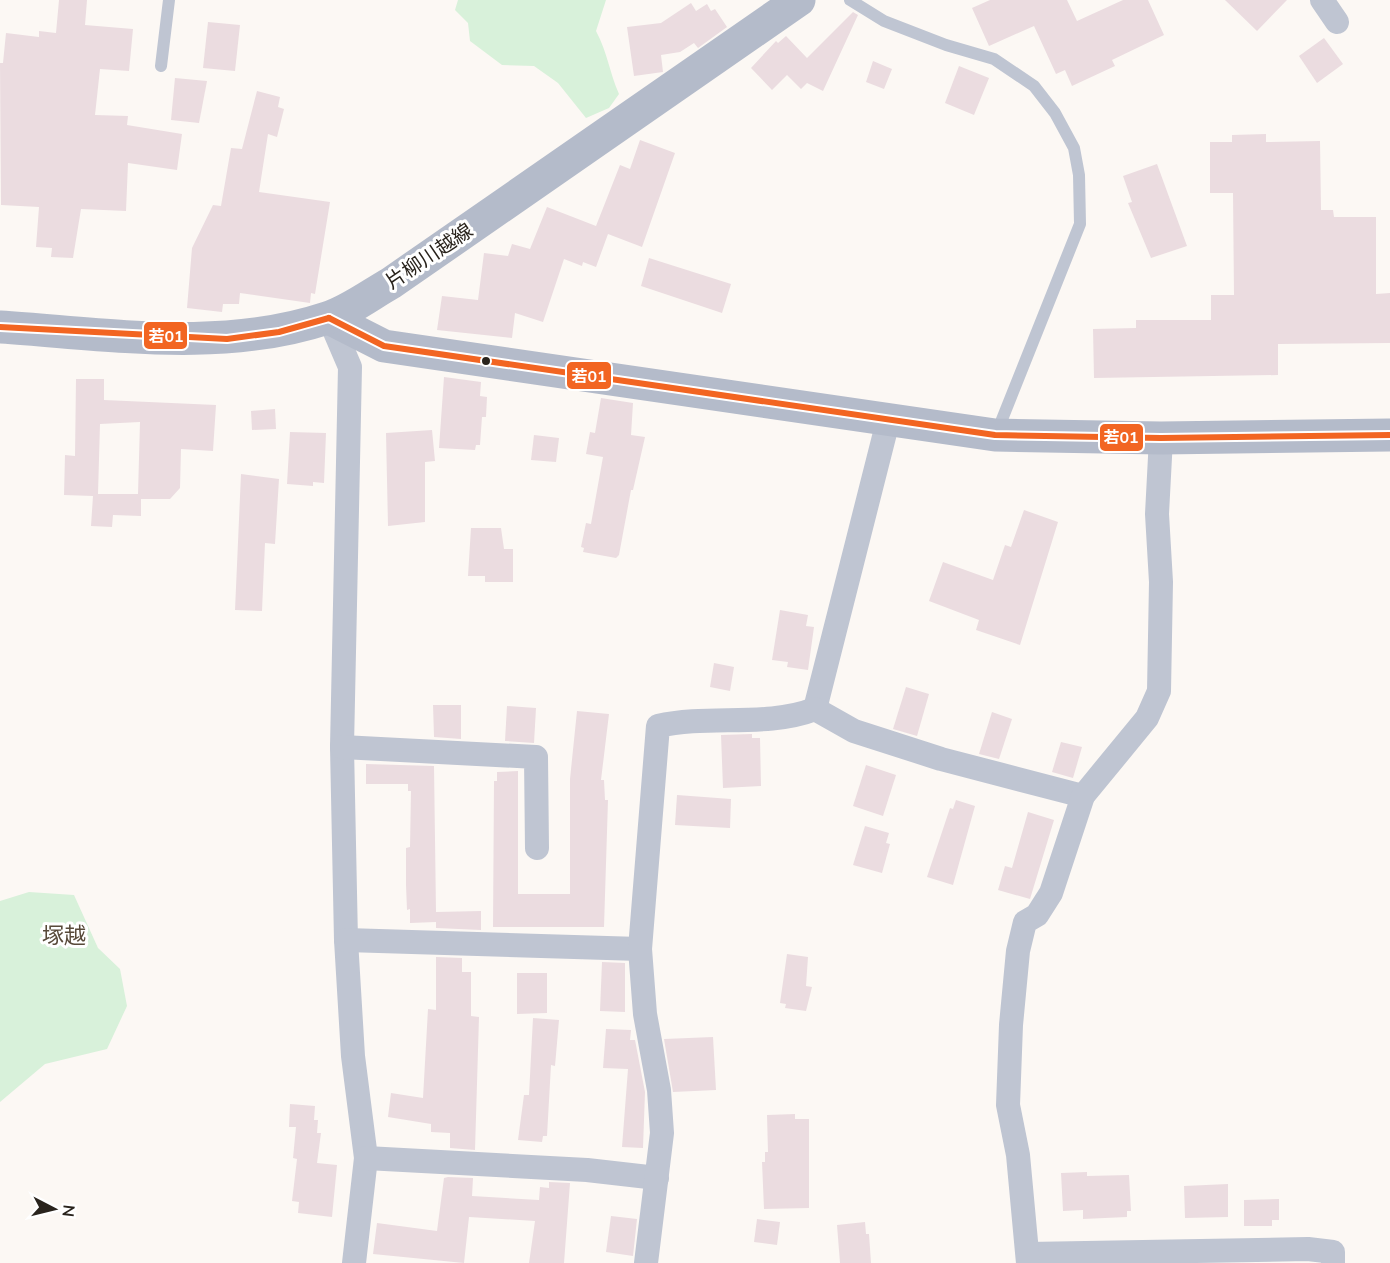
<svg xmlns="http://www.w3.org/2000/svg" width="1390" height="1263" font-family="'Nunito Sans','Noto Sans JP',sans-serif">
<rect width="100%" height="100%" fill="#fcf8f4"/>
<g fill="#d8f1da">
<path d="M458,0H606L596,31C608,54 609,71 619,94L609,108L586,118L558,83L534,66L502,65L470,41L468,23L455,10Z"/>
<polygon points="29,892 74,895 98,948 120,969 127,1006 107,1049 45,1064 0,1102 0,901"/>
</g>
<g fill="#ebdce0" fill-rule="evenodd">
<polygon points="59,0 87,0 85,25 133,29 129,71 100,69 95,115 128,116 127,125 182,134 177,170 128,163 126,211 81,209 73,258 51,257 52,248 36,247 39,207 1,205 0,63 3,63 6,33 39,37 39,31 56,33"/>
<polygon points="990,0 1067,0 1077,21 1123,0 1148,0 1164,35 1112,60 1115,66 1072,86 1065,70 1056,74 1034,26 989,46 972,8"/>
<polygon points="1225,0 1287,0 1257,31"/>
<polygon points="691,3 696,11 707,4 711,11 715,9 727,27 698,48 694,43 680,52 661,55 663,72 634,76 627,27 661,23"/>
<polygon points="853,12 858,15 823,91 807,83 801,89 787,75 772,90 751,68 776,41 778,43 786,36 807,58"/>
<polygon points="208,22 240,25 235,71 203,68"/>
<polygon points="1324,38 1343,64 1317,83 1299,56"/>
<polygon points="873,61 892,69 884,89 866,82"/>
<polygon points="959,66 989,78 974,115 945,103"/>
<polygon points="175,78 207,81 199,123 171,120"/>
<polygon points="257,91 280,97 278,107 284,109 277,137 268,134 259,192 330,202 315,294 311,293 310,303 240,293 239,304 223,304 222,312 187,308 192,248 213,205 221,206 231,148 242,149"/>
<polygon points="1266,134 1266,142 1320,141 1321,210 1333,210 1334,217 1376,217 1376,294 1390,293 1390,343 1278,344 1278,375 1094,378 1093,329 1136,328 1136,320 1211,320 1211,295 1234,295 1233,193 1210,193 1210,142 1232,142 1232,135"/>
<polygon points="640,140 675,153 642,247 608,234 596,267 583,262 582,266 564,259 543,322 515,313 512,338 437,330 442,296 478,300 484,253 508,256 512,244 530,249 547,207 596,226 620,165 630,169"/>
<polygon points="1157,164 1187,246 1151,258 1128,203 1132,202 1123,176"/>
<polygon points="649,258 731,284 722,313 641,286"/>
<polygon points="444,377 481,382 480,396 487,397 486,417 482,417 480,445 476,445 475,450 439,448"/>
<path d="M76,379H104V400L216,405L213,451L181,449L180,488L170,499H141V516L113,515L112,527L91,526L93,496L64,495L65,455L75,456ZM140,422L138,494H98L100,424Z"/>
<polygon points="601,398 633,403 631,435 645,437 633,490 631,490 619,555 616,558 583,552 584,548 581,547 586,523 591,524 603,457 586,454 590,432 595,433"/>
<polygon points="275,409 276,429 252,430 251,411"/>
<polygon points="432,430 435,461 425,462 425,522 388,526 386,433"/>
<polygon points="290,432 326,433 324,483 313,482 313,486 287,484"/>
<polygon points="534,435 559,438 556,462 531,460"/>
<polygon points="241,474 279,479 275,544 265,543 262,611 235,610"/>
<polygon points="1024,510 1058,522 1020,645 976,630 979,620 929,601 943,562 993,580 1005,545 1011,547"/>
<polygon points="471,528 501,528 504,549 513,549 513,582 485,582 485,576 468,576"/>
<polygon points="780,610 808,615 806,626 814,627 808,670 787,667 788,662 772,660"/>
<polygon points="714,663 734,667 730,691 710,687"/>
<polygon points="906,687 929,694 917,736 893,729"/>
<polygon points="433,705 461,705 461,739 434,737"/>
<polygon points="507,706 536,708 534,743 505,741"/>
<polygon points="577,711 609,714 601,780 604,780 605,800 608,800 604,927 493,927 494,781 497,781 497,772 518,771 518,894 570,894 570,779"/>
<polygon points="992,712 1012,719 999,759 979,754"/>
<polygon points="752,734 752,738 760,738 761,786 723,788 721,735"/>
<polygon points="1061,742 1082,747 1073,778 1052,772"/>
<polygon points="366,764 434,766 436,912 481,911 481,930 436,928 436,922 410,923 410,909 407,910 406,885 406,848 410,847 411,791 408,791 408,784 366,784"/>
<polygon points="866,765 896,775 883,816 853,806"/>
<polygon points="677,795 731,799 730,828 675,825"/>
<polygon points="956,800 975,806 953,885 927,877 950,808 953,809"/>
<polygon points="1028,812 1054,820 1030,899 998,890 1005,866 1012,868"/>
<polygon points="865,826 889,833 886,843 890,844 882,873 853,865"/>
<polygon points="787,954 808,957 806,986 812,987 806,1011 785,1008 786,1004 780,1003"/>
<polygon points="436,957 462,958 462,972 471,972 471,1016 479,1017 475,1150 450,1148 450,1133 431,1132 431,1124 388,1117 391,1093 423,1098 428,1009 436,1010"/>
<polygon points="602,962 625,963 625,1012 600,1011"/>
<polygon points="517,973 547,973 547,1013 517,1014"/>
<polygon points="533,1018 559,1020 555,1066 551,1065 547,1136 543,1136 542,1142 518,1140 524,1095 529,1095"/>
<polygon points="606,1029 631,1030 630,1040 635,1040 645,1092 643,1148 622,1147 628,1069 603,1068"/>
<polygon points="713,1037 716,1090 673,1092 664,1039"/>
<polygon points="290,1104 315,1106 314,1120 318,1120 317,1133 321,1133 317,1163 337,1165 332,1217 298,1213 299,1202 292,1201 297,1159 293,1158 296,1127 289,1127"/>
<polygon points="795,1114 795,1119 809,1119 809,1208 764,1209 762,1162 765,1162 765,1152 768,1152 767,1115"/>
<polygon points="1087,1172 1087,1176 1129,1175 1131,1211 1127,1211 1127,1217 1083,1219 1083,1210 1063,1211 1061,1173"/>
<polygon points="448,1177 473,1178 472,1196 539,1200 540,1187 549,1188 549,1182 570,1183 564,1263 529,1263 535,1221 469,1217 464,1263 373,1254 377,1223 437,1231 444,1178"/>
<polygon points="1228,1184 1228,1217 1185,1218 1184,1186"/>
<polygon points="1279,1199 1279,1220 1272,1220 1272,1226 1244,1226 1244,1200"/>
<polygon points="611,1216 637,1219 633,1256 606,1252"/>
<polygon points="757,1219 780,1222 777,1245 754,1242"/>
<polygon points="865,1222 866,1234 869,1234 871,1263 840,1263 837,1225"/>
</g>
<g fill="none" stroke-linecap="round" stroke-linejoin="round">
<g stroke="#bfc5d2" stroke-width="12">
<polyline points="850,0 884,21 946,45 994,59 1034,86 1055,113 1074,148 1079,175 1080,224 997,432"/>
<polyline points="161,66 169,0"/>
</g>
<g stroke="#bfc5d2" stroke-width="24">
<polyline points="1322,0 1337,22"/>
<polyline points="329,318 350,367 342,747 346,940 353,1056 366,1158 354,1263"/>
<polyline points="815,709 888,421"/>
<polyline points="342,747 536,757 537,848"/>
<polyline points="346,940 640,949"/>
<polyline points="366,1158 587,1170 657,1178"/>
<polyline points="1028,1254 1308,1249 1333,1252 1333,1263"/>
<path d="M646,1263L662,1133L659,1090L645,1014L640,949L658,726C709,714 766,728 815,709L854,731L941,759L1083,796"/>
<polyline points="1028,1263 1018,1155 1008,1105 1011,1025 1018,951 1025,922 1037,915 1051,893 1083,796 1147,718 1159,691 1161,582 1157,514 1161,438"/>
</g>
<g stroke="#b4bbca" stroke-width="33">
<polyline points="329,318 384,346 995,435 1161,438 1390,435"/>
<path d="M0,327C108,334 222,353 327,318C349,311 370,295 391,283L799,0"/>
</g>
<defs>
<g id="bus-1">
<polyline points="329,318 384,346 995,435 1161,438 1390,435"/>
<polyline points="0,327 227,339 279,332 329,318"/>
</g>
</defs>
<use href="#bus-1" stroke="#fff" stroke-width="10"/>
<use href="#bus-1" stroke="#f26522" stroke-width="6"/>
</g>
<circle fill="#29231c" stroke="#fff" stroke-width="2" cx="486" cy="361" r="5"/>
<g text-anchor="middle" stroke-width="6" stroke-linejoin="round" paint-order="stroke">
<g font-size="20" fill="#29231c" stroke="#fff">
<text transform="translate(429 256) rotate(-34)" y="7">片柳川越線</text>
</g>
<g font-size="22" fill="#584a3a" stroke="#fff">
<text x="64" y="943">塚越</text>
</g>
</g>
<g stroke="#fff" stroke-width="2">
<rect x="143" y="321" width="45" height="29" rx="6" fill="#f26522"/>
<rect x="566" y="361" width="46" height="29" rx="6" fill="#f26522"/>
<rect x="1099" y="423" width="45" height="29" rx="6" fill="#f26522"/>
</g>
<g font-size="16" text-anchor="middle" font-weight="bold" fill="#fff">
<text x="166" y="342">若01</text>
<text x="589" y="382">若01</text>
<text x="1121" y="443">若01</text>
</g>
<g transform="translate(54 1209) rotate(97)" stroke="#ffffff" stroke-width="4.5" paint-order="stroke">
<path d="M0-4.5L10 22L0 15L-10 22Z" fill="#29231c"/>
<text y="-9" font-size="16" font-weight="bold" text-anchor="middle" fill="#29231c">N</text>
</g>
</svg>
